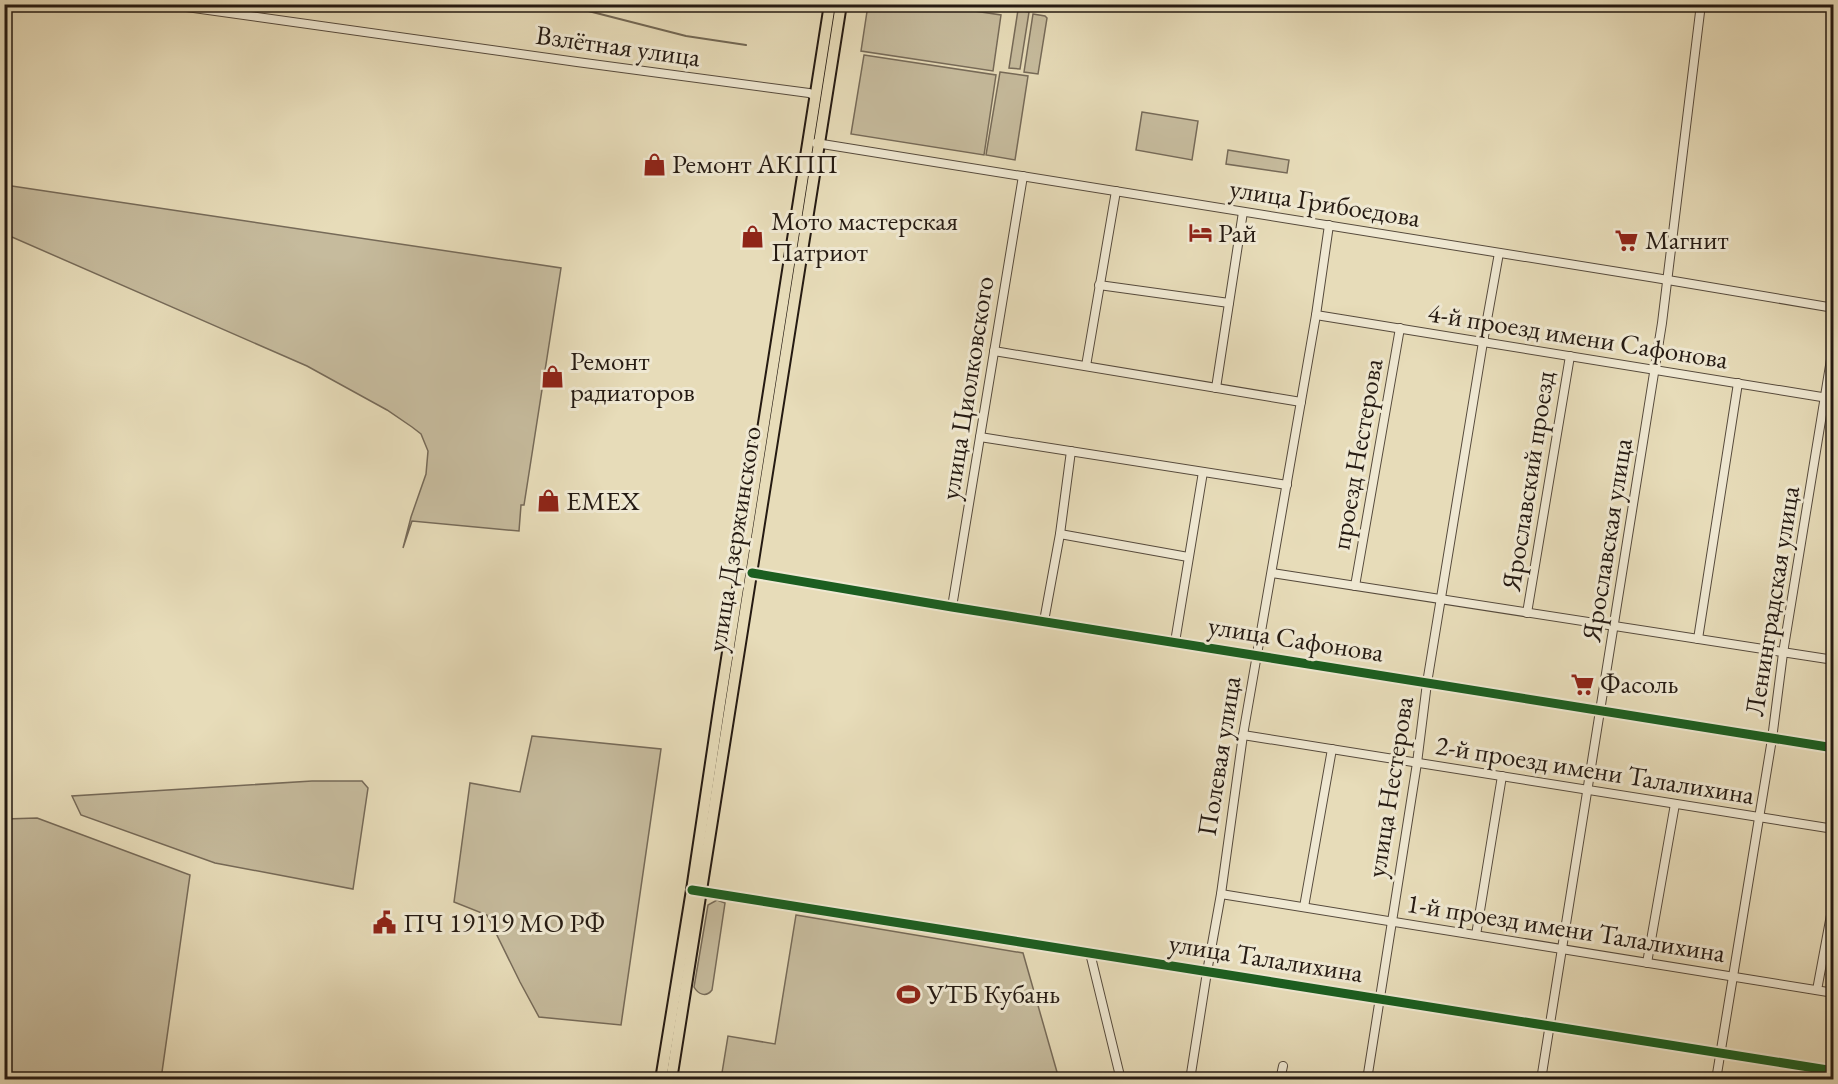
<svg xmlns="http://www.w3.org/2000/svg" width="1838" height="1084" font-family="'EB Garamond',serif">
<rect width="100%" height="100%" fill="#e7dcb9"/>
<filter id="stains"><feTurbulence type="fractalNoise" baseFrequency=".00333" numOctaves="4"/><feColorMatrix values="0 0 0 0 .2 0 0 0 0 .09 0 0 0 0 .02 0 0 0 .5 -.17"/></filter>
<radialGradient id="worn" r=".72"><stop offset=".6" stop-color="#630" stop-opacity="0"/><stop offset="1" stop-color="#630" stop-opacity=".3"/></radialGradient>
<g fill="#c6bb9d" stroke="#766a58" stroke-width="1.5">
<polygon points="868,5 934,5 1001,15 993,71 861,51"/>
<polygon points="1018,10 1029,12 1020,69 1009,68"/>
<polygon points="1033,14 1045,16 1047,18 1038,74 1024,72"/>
<polygon points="864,55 996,75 984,155 851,134"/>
<polygon points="1000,72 1028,76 1015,160 986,155"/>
<polygon points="1142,112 1198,121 1192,160 1136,150"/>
<polygon points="1228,150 1289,160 1287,173 1226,164"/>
<polygon points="5,185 561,268 524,505 521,505 519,531 412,521 403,548 411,517 426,474 428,451 421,434 412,427 387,410 307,366 5,234"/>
<polygon points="532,736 661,749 621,1025 539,1017 520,982 487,915 454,902 470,783 520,792"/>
<polygon points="312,781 362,781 368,788 353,889 215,863 81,815 72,796"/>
<polygon points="37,818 190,875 161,1079 5,1079 5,819"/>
<path d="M717,900L725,903L712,990C706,998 698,994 694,987L708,905Z"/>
<polygon points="796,915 1023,953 1059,1079 721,1079 728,1036 775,1044"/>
</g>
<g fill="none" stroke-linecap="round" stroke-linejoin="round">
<polyline stroke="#726754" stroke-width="2" points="561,4 686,36 746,45"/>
<defs>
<g id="minor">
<polyline points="165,4 577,62 809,93 816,96"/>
<polyline points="816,143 1656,278 1834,308"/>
<polyline points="1099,285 1229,303"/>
<polyline points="1316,315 1834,399"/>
<polyline points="994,351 1301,402"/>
<polyline points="1086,366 1116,191"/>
<polyline points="1216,388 1243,212"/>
<polyline points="980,437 1287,485"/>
<polyline points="1060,534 1188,557"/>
<polyline points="752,573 952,607 1834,748"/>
<polyline points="1272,573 1834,660"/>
<polyline points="1355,586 1400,328"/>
<polyline points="952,607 1023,176"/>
<polyline points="1527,613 1570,356"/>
<polyline points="1044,621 1060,534 1071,451"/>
<polyline points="1698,639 1738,383"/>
<polyline points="1175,642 1203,472"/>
<polyline points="1243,735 1834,829"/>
<polyline points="697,891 1834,1071"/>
<polyline points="1221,894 1834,993"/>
<polyline points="1304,907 1332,749"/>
<polyline points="1476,935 1502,776"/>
<polyline points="1090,953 1121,1080"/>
<polyline points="1647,963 1675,804"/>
<polyline points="1817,990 1834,899"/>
<polyline points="1190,1080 1207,972 1221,894 1243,735 1316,315 1329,225"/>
<polyline points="1280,1080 1283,1066"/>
<polyline points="1367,1080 1417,763 1427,683 1483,342 1499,253"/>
<polyline points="1541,1080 1662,323 1701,4"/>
<polyline points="1716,1080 1772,739 1783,653 1834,341"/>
</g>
<g id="major">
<polyline points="661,1080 692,890 720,703 830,4"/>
<polyline points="671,1080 841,4"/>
</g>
</defs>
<use href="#minor" stroke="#564a3c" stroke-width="10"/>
<use href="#major" stroke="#251a12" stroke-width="14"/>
<use href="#minor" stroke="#efe8d2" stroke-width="8"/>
<use href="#major" stroke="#e7dcb9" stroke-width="10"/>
<defs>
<g id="cycleway">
<polyline points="752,573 952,607 1834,748"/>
<polyline points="692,890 1834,1071"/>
</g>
</defs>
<use href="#cycleway" stroke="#efe8d2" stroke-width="13"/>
<use href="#cycleway" stroke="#1b5e20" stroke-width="9"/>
</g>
<defs>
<symbol id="shop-bare" viewBox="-9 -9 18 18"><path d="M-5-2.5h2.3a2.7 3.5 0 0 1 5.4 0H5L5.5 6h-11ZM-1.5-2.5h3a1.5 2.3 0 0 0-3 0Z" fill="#8f2418" stroke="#efe8d2" stroke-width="2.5" paint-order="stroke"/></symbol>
<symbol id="hotel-bare" viewBox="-9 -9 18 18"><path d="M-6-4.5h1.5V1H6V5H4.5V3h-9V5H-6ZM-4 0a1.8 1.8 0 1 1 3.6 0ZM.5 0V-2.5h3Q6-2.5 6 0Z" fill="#8f2418" stroke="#efe8d2" stroke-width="2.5" paint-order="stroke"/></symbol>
<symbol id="supermarket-bare" viewBox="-9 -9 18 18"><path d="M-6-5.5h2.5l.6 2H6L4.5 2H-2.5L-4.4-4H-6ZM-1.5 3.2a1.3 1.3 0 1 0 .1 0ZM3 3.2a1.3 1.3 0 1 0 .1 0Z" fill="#8f2418" stroke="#efe8d2" stroke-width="2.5" paint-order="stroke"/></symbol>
<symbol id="civic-bare" viewBox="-9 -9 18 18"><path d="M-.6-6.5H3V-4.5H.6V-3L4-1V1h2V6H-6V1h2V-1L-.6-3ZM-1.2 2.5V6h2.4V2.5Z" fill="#8f2418" stroke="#efe8d2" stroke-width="2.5" paint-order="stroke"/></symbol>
<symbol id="stadium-bare" viewBox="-9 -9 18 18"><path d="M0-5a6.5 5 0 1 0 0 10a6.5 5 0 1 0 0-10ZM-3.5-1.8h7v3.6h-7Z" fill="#8f2418" stroke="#efe8d2" stroke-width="2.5" paint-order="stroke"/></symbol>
</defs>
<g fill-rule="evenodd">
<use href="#shop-bare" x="638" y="148" width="33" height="33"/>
<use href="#hotel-bare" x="1184" y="216" width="33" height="33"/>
<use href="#shop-bare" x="736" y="220" width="33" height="33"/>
<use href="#supermarket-bare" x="1610" y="224" width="33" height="33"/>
<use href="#shop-bare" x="536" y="360" width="33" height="33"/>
<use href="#shop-bare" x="532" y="484" width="33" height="33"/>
<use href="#supermarket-bare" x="1566" y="668" width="33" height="33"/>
<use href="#civic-bare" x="368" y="906" width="33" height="33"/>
<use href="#stadium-bare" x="892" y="978" width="33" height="33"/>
</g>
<g text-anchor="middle" stroke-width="6" stroke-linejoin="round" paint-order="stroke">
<g font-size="27" fill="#251a12" stroke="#efe8d2">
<text transform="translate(618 46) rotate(8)" y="9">Взлётная улица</text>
<text transform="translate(1325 203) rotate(9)" y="9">улица Грибоедова</text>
<text transform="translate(1578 336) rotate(9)" y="9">4-й проезд имени Сафонова</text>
<text transform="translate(967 388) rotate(-81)" y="9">улица Циолковского</text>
<text transform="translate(1357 454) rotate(-80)" y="9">проезд Нестерова</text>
<text transform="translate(1528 481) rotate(-81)" y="9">Ярославский проезд</text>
<text transform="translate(734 539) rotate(-81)" y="9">улица Дзержинского</text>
<text transform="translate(1607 540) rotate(-81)" y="9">Ярославская улица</text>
<text transform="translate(1772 601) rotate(-81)" y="9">Ленинградская улица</text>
<text transform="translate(1296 639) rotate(9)" y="9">улица Сафонова</text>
<text transform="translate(1219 756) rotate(-81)" y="9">Полевая улица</text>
<text transform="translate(1595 770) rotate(9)" y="9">2-й проезд имени Талалихина</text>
<text transform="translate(1390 787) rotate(-81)" y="9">улица Нестерова</text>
<text transform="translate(1566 928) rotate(9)" y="9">1-й проезд имени Талалихина</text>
<text transform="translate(1266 958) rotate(9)" y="9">улица Талалихина</text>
</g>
<g font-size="27" fill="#251a12" stroke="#efe8d2" text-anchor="start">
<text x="672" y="173">Ремонт АКПП</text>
<text x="771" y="230">Мото мастерская<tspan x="771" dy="31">Патриот</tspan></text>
<text x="1218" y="242">Рай</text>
<text x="1645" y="249">Магнит</text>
<text x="570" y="370">Ремонт<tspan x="570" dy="31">радиаторов</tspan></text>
<text x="566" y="510">EMEX</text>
<text x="1600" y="693">Фасоль</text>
<text x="403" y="932">ПЧ 19119 МО РФ</text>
<text x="927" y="1003">УТБ Кубань</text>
</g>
</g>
<rect width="1838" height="1084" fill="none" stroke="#e7dcb9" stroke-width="24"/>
<rect x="6" y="6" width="1826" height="1072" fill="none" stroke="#251a12" stroke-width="3"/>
<rect x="12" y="12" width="1814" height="1060" fill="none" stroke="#251a12" stroke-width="1.5"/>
<rect width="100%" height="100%" filter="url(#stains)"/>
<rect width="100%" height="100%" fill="url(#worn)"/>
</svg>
